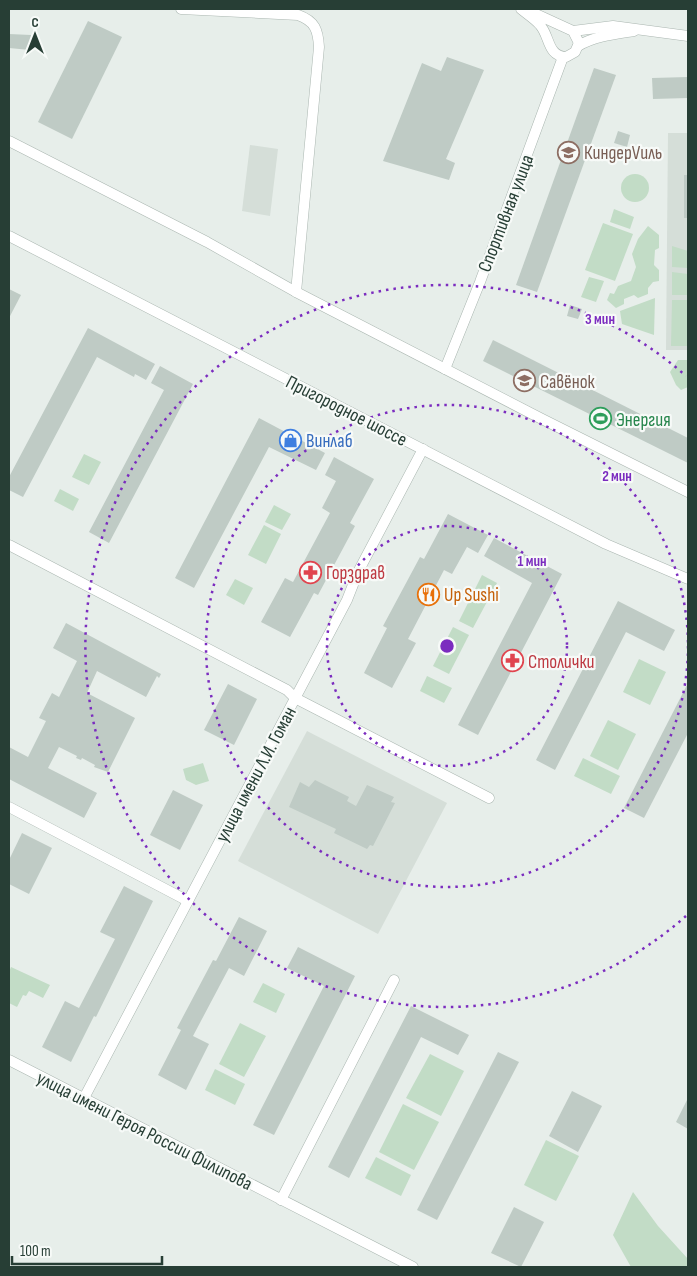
<svg xmlns="http://www.w3.org/2000/svg" width="697" height="1276" font-family="'Sofia Sans Condensed',sans-serif">
<rect width="100%" height="100%" fill="#e7eeea"/>
<g fill="#d5ded8">
<polygon points="668,133 688,133 688,350 666,350"/>
<polygon points="250,145 278,149 270,216 242,211"/>
<polygon points="307,731 447,803 378,934 238,861"/>
</g>
<g fill="#c2dcc6">
<circle cx="635" cy="188" r="14"/>
<polygon points="614,209 634,217 630,229 610,222"/>
<polygon points="603,223 633,234 615,281 585,270"/>
<polygon points="648,226 659,235 659,248 655,250 654,265 659,270 659,281 653,282 648,288 648,294 638,298 634,295 624,299 624,304 616,308 607,300 610,293 614,294 618,286 631,281 636,267 632,254 638,239"/>
<polygon points="672,246 688,251 688,268 672,267"/>
<polygon points="672,272 688,274 688,295 672,295"/>
<polygon points="589,277 604,281 596,302 581,297"/>
<polygon points="655,298 654,335 622,324 620,311"/>
<polygon points="672,300 688,300 688,346 671,346"/>
<polygon points="678,360 688,360 688,387 681,390 676,385 670,372"/>
<polygon points="84,454 101,462 89,485 72,477"/>
<polygon points="60,489 79,499 73,511 54,501"/>
<polygon points="274,505 291,514 282,530 265,522"/>
<polygon points="264,525 281,534 266,564 248,555"/>
<polygon points="482,575 497,583 473,628 459,621"/>
<polygon points="235,579 253,588 244,605 226,595"/>
<polygon points="453,627 469,635 449,674 433,666"/>
<polygon points="639,659 666,672 650,705 623,692"/>
<polygon points="427,676 452,688 444,703 420,691"/>
<polygon points="608,720 636,734 618,770 590,756"/>
<polygon points="583,758 620,776 611,794 574,776"/>
<polygon points="203,763 209,781 196,785 186,780 183,769"/>
<polygon points="11,967 50,985 43,998 29,991 26,996 23,995 17,1007 9,1003 9,972"/>
<polygon points="263,983 285,994 276,1013 253,1002"/>
<polygon points="240,1023 266,1036 244,1077 219,1064"/>
<polygon points="430,1054 464,1071 441,1116 406,1098"/>
<polygon points="215,1069 245,1084 235,1105 205,1090"/>
<polygon points="403,1104 439,1122 414,1170 379,1152"/>
<polygon points="546,1140 579,1156 556,1201 524,1185"/>
<polygon points="376,1157 411,1175 401,1196 365,1178"/>
<polygon points="633,1192 658,1226 688,1259 688,1267 631,1267 613,1235"/>
</g>
<g fill="#bfcbc5">
<polygon points="88,21 122,37 72,139 38,122"/>
<polygon points="9,34 31,35 30,50 9,48"/>
<polygon points="447,57 484,70 446,159 455,163 449,180 383,161 422,63 441,71"/>
<polygon points="594,68 616,75 537,292 516,285"/>
<polygon points="688,77 688,98 653,99 652,78"/>
<polygon points="618,131 630,135 627,147 614,143"/>
<rect x="684" y="175" width="4" height="43"/>
<polygon points="9,289 21,295 9,318"/>
<polygon points="570,305 582,309 578,319 567,316"/>
<polygon points="88,328 155,364 146,380 135,374 134,377 97,357 23,497 9,490 9,477"/>
<polygon points="493,340 688,438 688,463 483,361"/>
<polygon points="160,366 193,384 109,543 89,532 164,390 151,383"/>
<polygon points="259,418 325,453 316,470 269,447 194,588 175,578"/>
<polygon points="334,457 374,479 350,523 355,526 318,595 314,593 290,637 261,622 285,578 293,582 330,513 322,508 336,481 325,475"/>
<polygon points="448,514 488,535 478,553 467,547 452,574 444,570 408,639 416,643 392,688 364,673 387,628 383,626 420,557 424,559"/>
<polygon points="494,538 562,574 478,735 458,725 532,583 484,556"/>
<polygon points="618,601 675,630 664,651 626,632 555,770 536,760"/>
<polygon points="66,623 161,674 159,678 157,676 146,697 97,671 87,693 135,718 108,772 94,767 95,765 82,758 81,760 76,758 77,756 59,747 48,768 97,793 84,818 9,779 9,747 28,757 46,721 39,718 52,693 59,697 77,661 53,648"/>
<polygon points="688,683 688,733 644,818 624,808"/>
<polygon points="228,684 257,699 234,745 204,730"/>
<polygon points="315,780 349,797 347,801 356,806 367,785 394,797 391,802 395,803 373,846 370,845 367,849 334,833 336,829 289,807 300,782 309,787"/>
<polygon points="173,790 203,805 180,850 150,835"/>
<polygon points="22,833 52,848 29,894 9,884 9,860"/>
<polygon points="124,886 153,901 96,1017 94,1016 71,1062 42,1047 65,1001 79,1008 115,939 100,932"/>
<polygon points="239,917 267,931 244,976 229,968 193,1036 209,1044 186,1090 158,1075 181,1030 177,1028 213,960 216,961"/>
<polygon points="298,947 355,976 274,1135 253,1125 324,986 287,968"/>
<polygon points="411,1006 469,1035 458,1055 421,1037 349,1178 328,1167"/>
<polygon points="498,1052 519,1062 437,1220 417,1210"/>
<polygon points="572,1091 602,1106 578,1152 549,1136"/>
<polygon points="688,1098 688,1129 676,1122"/>
<polygon points="514,1207 544,1222 521,1267 491,1253"/>
</g>
<g fill="none" stroke-linecap="round" stroke-linejoin="round">
<defs>
<g id="minor">
<path d="M181,9L298,15C315,21 318,30 319,47L296,292"/>
<path d="M521,9C527,14 535,19 540,25C550,36 547,56 566,57L575,52L579,43L573,31L525,9"/>
<polyline points="573,31 613,26 688,36"/>
<path d="M578,46C595,36 615,34 634,31"/>
<polyline points="9,141 207,242 296,292 542,419 688,492"/>
<polyline points="9,236 606,544 688,579"/>
<polyline points="445,369 480,282 563,57"/>
<polyline points="9,545 287,690 295,698 489,798"/>
<polyline points="9,807 188,901"/>
<polyline points="9,1060 413,1267"/>
<polyline points="84,1098 347,600 358,572 423,449"/>
<polyline points="281,1200 394,980"/>
</g>
</defs>
<use href="#minor" stroke="#aab6b0" stroke-width="11"/>
<use href="#minor" stroke="#fff" stroke-width="10"/>
</g>
<g fill="none" stroke="#7b2cbf" stroke-width="2.5" stroke-dasharray="2.5 5">
<circle cx="447" cy="646" r="120"/>
<circle cx="447" cy="646" r="241"/>
<path d="M686 916A361 361 0 1 1 686 376"/>
</g>
<defs>
<symbol id="school-ring" viewBox="-11 -11 22 22"><circle r="9.5" fill="#f7faf8" stroke="#8d6e63" stroke-width="1.5"/><path d="M0-5L7-2L0 1L-7-2ZM-4 1L0 2.5L4 1V4Q0 6-4 4Z" fill="#8d6e63"/></symbol>
<symbol id="stadium-ring" viewBox="-11 -11 22 22"><circle r="9.5" fill="#f7faf8" stroke="#2e9e5b" stroke-width="1.5"/><path d="M0-5a6.5 5 0 1 0 0 10a6.5 5 0 1 0 0-10ZM-3.5-1.8h7v3.6h-7Z" fill="#2e9e5b"/></symbol>
<symbol id="shop-ring" viewBox="-11 -11 22 22"><circle r="9.5" fill="#f7faf8" stroke="#3f7fe0" stroke-width="1.5"/><path d="M-5-2.5h2.3a2.7 3.5 0 0 1 5.4 0H5L5.5 6h-11ZM-1.5-2.5h3a1.5 2.3 0 0 0-3 0Z" fill="#3f7fe0"/></symbol>
<symbol id="pharmacy-ring" viewBox="-11 -11 22 22"><circle r="9.5" fill="#f7faf8" stroke="#e0444e" stroke-width="1.5"/><path d="M-2-6h4v4h4v4h-4v4h-4v-4h-4v-4h4Z" fill="#e0444e"/></symbol>
<symbol id="restaurant-ring" viewBox="-11 -11 22 22"><circle r="9.5" fill="#f7faf8" stroke="#e8710a" stroke-width="1.5"/><path d="M-5-6h1v4h1v-4h1v4h1v-4h1v5L-1.5 .5V6h-2V.5L-5-1ZM5-6V6H3V1.5H1.5Q1.5-4 5-6Z" fill="#e8710a"/></symbol>
</defs>
<g fill-rule="evenodd">
<use href="#school-ring" x="556" y="140" width="25" height="25"/>
<use href="#school-ring" x="512" y="368" width="25" height="25"/>
<use href="#stadium-ring" x="588" y="406" width="25" height="25"/>
<use href="#shop-ring" x="278" y="428" width="25" height="25"/>
<use href="#pharmacy-ring" x="298" y="560" width="25" height="25"/>
<use href="#restaurant-ring" x="416" y="582" width="25" height="25"/>
<use href="#pharmacy-ring" x="500" y="648" width="25" height="25"/>
</g>
<g text-anchor="middle" stroke-width="4.5" stroke-linejoin="round" paint-order="stroke">
<g font-size="19" fill="#785e54" stroke="#f7faf8" text-anchor="start">
<text x="584" y="159">КиндерVиль</text>
<text x="540" y="388">Савёнок</text>
</g>
<g font-size="19" fill="#273e35" stroke="#f7faf8">
<text transform="translate(505 213) rotate(-69)" y="7">Спортивная улица</text>
<text transform="translate(347 410) rotate(27)" y="7">Пригородное шоссе</text>
<text transform="translate(255 774) rotate(-62)" y="7">улица имени Л.И. Гоман</text>
<text transform="translate(145 1130) rotate(27)" y="7">улица имени Героя России Филипова</text>
</g>
<g font-size="19" fill="#27864d" stroke="#f7faf8" text-anchor="start">
<text x="616" y="426">Энергия</text>
</g>
<g font-size="19" fill="#366cbe" stroke="#f7faf8" text-anchor="start">
<text x="306" y="447">Винлаб</text>
</g>
<g font-size="19" fill="#be3a42" stroke="#f7faf8" text-anchor="start">
<text x="326" y="579">Горздрав</text>
<text x="528" y="668">Столички</text>
</g>
<g font-size="19" fill="#c56008" stroke="#f7faf8" text-anchor="start">
<text x="444" y="601">Up Sushi</text>
</g>
</g>
<circle cx="447" cy="646" r="8" fill="#7b2cbf" stroke="#f7faf8" stroke-width="2.5"/>
<g font-size="15" text-anchor="middle" font-weight="bold" fill="#7b2cbf" stroke="#f7faf8" stroke-width="4.5" stroke-linejoin="round" paint-order="stroke">
<text x="600" y="324">3 мин</text>
<text x="617" y="481">2 мин</text>
<text x="532" y="566">1 мин</text>
</g>
<rect width="697" height="1276" fill="none" stroke="#273e35" stroke-width="20"/>
<g transform="translate(35 35)" stroke="#f7faf8" stroke-width="4" paint-order="stroke">
<path d="M0-4L9 19L0 12L-9 19Z" fill="#273e35"/>
<text y="-8" font-size="14" font-weight="bold" text-anchor="middle" fill="#273e35">С</text>
</g>
<path d="M12 1256v8h150v-8" fill="none" stroke="#273e35" stroke-width="2.5"/>
<text x="20" y="1256" font-size="15" fill="#273e35" stroke="#f7faf8" stroke-width="4" paint-order="stroke">100 m</text>
</svg>
